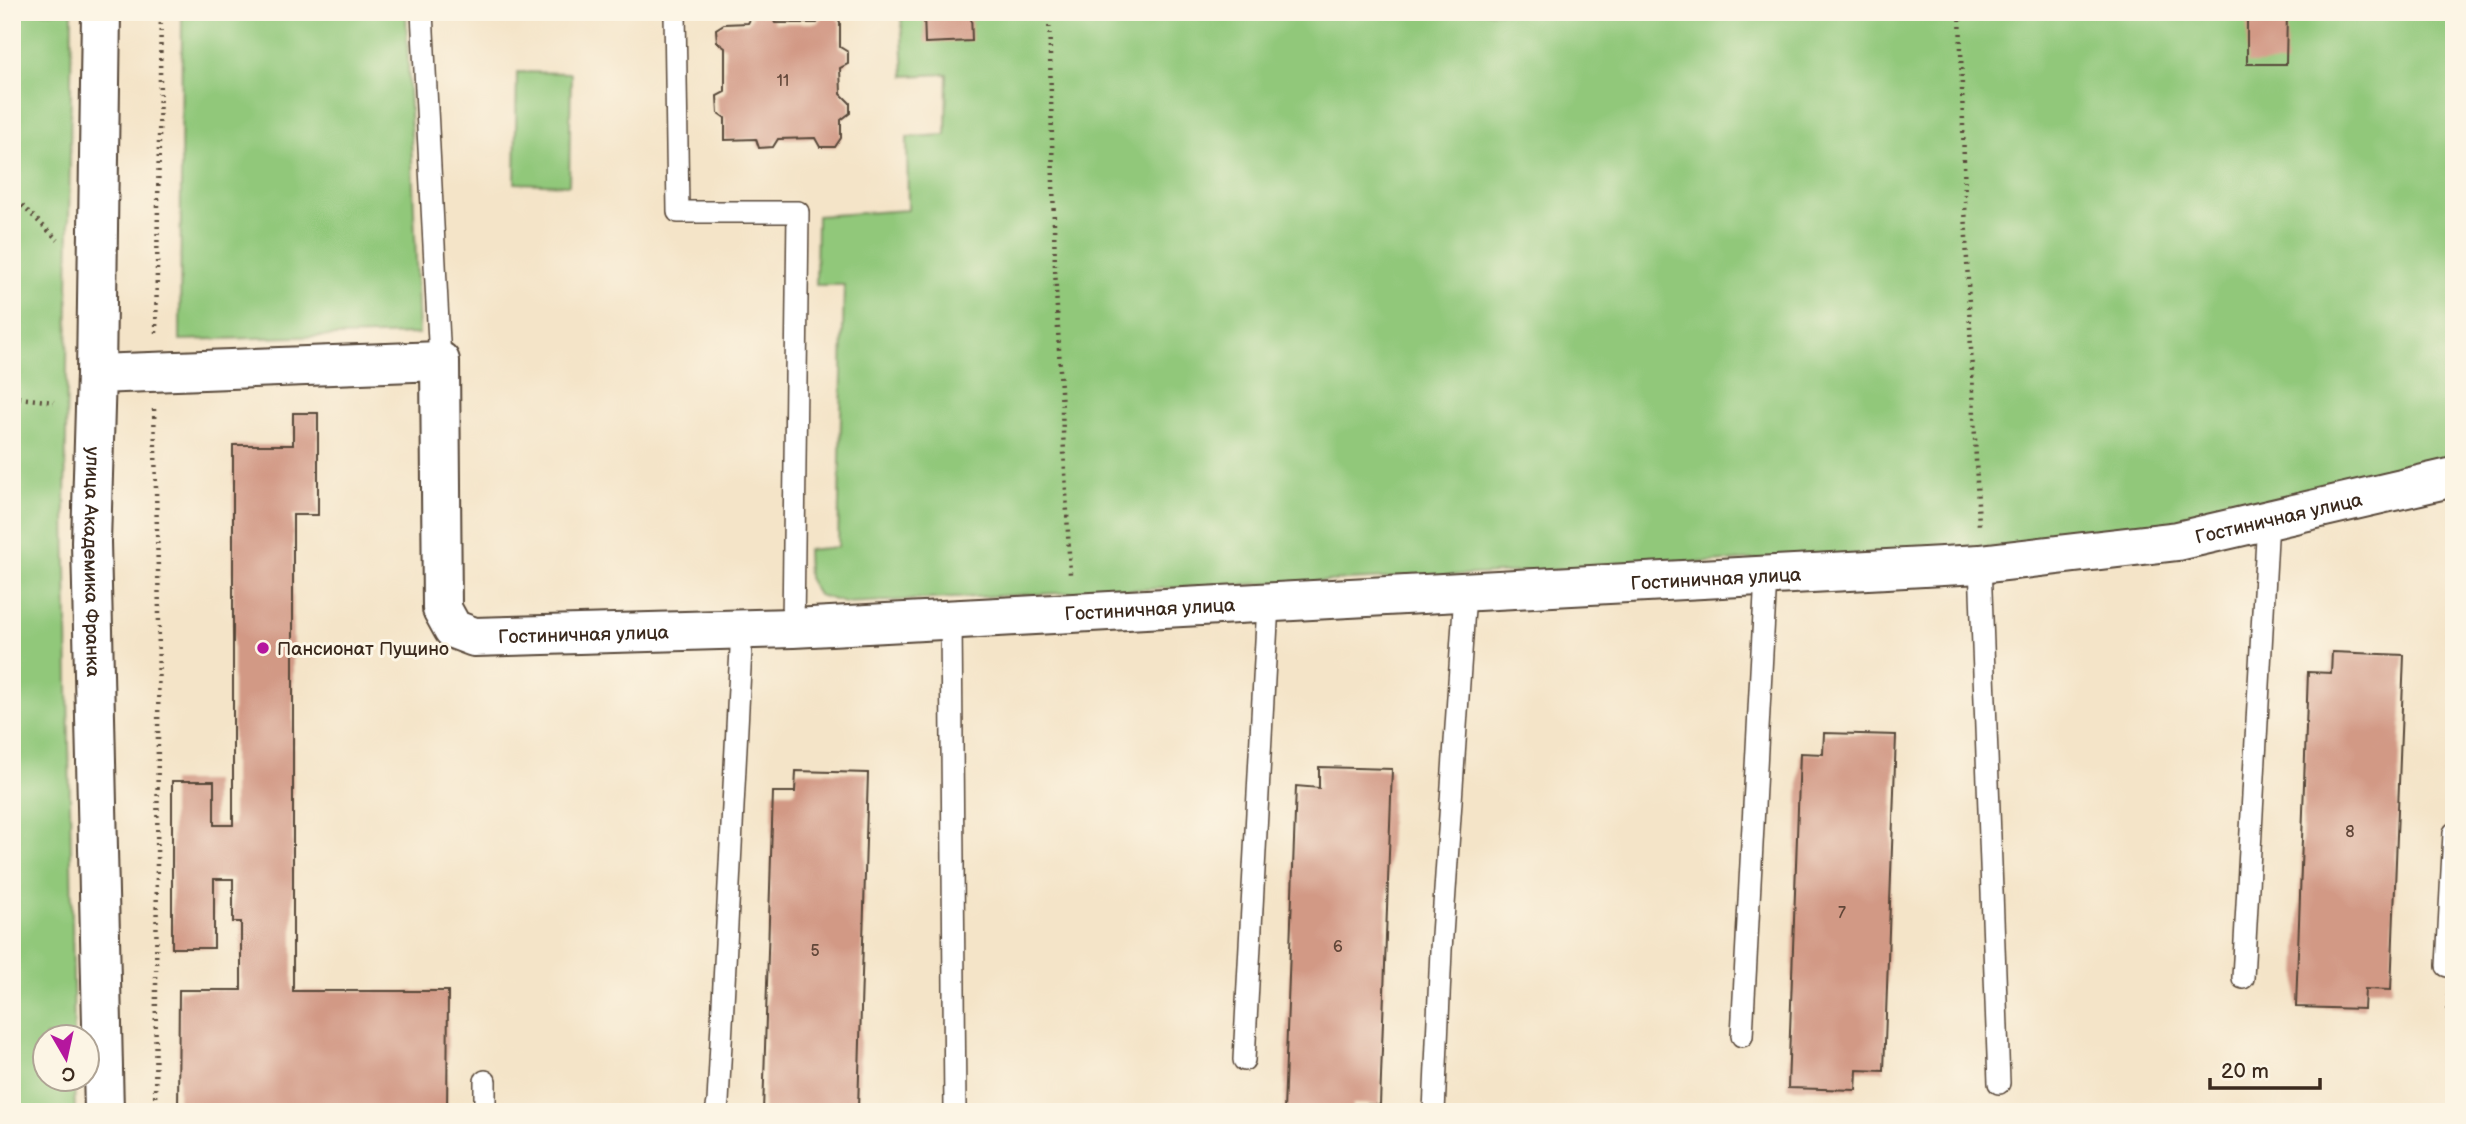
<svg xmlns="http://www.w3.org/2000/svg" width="2466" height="1124" font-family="'Balsamiq Sans',sans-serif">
<rect width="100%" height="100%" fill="#fcf5e5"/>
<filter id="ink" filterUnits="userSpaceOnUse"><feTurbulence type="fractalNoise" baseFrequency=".0143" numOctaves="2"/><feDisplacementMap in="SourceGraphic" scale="14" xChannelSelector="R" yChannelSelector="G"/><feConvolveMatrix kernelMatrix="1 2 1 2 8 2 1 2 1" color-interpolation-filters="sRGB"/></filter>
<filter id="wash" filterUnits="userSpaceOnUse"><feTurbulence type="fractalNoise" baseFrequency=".00686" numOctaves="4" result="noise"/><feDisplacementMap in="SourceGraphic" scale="28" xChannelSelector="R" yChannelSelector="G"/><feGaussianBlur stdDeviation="1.57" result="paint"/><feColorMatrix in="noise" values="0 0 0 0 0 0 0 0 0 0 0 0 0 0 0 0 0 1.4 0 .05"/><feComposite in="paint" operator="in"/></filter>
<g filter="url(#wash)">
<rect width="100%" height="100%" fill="#f4e4c8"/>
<g fill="#91c87a" stroke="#66794c" stroke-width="2">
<polygon points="12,12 72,12 65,508 74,1036 46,1036 46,1078 74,1079 75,1112 12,1112"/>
<polygon points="182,12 406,12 419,334 180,340"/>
<polygon points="901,12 2454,12 2454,461 2179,527 2016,546 1500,573 845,603 818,595 808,578 807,550 838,547 844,285 816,285 817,216 908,210 907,137 946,135 947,74 904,76"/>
<polygon points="517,72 571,73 569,185 515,183"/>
</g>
<g id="blocks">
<g fill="#d29985">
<polygon points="924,12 971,12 972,41 925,43"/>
<polygon points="2247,12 2287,12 2286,64 2247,64"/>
<polygon points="834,14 840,22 840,47 848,52 848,64 840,68 841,94 850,103 850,113 841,120 841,138 835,147 820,147 815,138 778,139 773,147 759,148 756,139 725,140 725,118 718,113 717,96 725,92 725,48 717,42 716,29 724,24 748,23 753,15 771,15 775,23 817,23 823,15"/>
<polygon points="293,413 318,413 318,515 293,515 293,991 448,991 447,1112 178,1112 179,990 241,990 241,922 233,922 233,879 214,879 214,948 172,948 172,781 214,781 214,825 233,825 233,445 293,445"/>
<polygon points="2332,652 2404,655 2391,990 2365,989 2364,1009 2296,1007 2308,672 2331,673"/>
<polygon points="1824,733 1896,735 1884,1071 1857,1070 1856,1090 1788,1088 1800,753 1823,754"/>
<polygon points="1319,767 1392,769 1380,1105 1353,1104 1352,1112 1284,1112 1296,786 1319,788"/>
<polygon points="796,771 868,773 858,1109 832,1108 832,1112 763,1112 773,792 795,792"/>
</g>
</g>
</g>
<g filter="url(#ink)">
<use href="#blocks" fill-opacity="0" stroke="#574638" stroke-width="2"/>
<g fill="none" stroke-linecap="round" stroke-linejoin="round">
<defs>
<g id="service">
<polyline points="422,12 440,361"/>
<polyline points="675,12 678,212 798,212 793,628"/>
<polyline points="1980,564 1999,1083"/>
<polyline points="951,619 955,1112"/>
<polyline points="2447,966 2454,833"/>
<polyline points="2243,978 2268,520"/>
<polyline points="1742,1036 1766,576"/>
<polyline points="1244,1060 1268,603"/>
<polyline points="485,1081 485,1112"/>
<polyline points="716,1112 718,1102 742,629"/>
<polyline points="1434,1112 1441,950 1465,593"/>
</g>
<g id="minor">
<path id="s1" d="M101,12L96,374L91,542L104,1112"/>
<path id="s2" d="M96,374L440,361L442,609L453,629L474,637L793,628L1980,564L2178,541L2454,477"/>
</g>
</defs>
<use href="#service" stroke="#574638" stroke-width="24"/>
<use href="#minor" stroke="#574638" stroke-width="42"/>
<g stroke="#574638" stroke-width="4.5" stroke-dasharray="2 5" stroke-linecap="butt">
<polyline points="1049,12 1055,268 1070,574"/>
<polyline points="1960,12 1966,238 1979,526"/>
<polyline points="12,196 58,240"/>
<polyline points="156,333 161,12"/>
<polyline points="12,397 54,402"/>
<polyline points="154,409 159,611 155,1112"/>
<polyline points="2448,994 2451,1112"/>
</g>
<use href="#service" stroke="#fff" stroke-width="21"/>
<use href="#minor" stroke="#fff" stroke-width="38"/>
</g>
</g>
<circle fill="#b5179e" stroke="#fcf5e5" stroke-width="2.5" cx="263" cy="648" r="7"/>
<g text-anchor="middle" stroke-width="6" stroke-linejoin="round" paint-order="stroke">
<g font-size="16" fill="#614638">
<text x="783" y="86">11</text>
<text x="2350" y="837">8</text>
<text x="1842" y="918">7</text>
<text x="1338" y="952">6</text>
<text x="815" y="956">5</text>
</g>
<g font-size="19" fill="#3b2a1e" stroke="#fcf5e5">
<text dy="7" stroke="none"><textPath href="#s2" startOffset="2448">Гостиничная улица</textPath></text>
<text dy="7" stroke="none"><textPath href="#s1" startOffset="550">улица Академика Франка</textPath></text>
<text dy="7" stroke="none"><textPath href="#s2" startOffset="1881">Гостиничная улица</textPath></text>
<text dy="7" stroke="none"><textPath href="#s2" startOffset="1314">Гостиничная улица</textPath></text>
<text dy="7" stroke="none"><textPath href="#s2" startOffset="747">Гостиничная улица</textPath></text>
</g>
<g font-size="19" fill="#3b2a1e" stroke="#fcf5e5" text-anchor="start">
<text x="277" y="655">Пансионат Пущино</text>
</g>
</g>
<rect width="2466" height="1124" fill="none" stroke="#fcf5e5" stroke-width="42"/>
<g transform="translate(66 1058) rotate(171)"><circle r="33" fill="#fcf5e5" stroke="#afa495" stroke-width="2"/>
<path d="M0-5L12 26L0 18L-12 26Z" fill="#b5179e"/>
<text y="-10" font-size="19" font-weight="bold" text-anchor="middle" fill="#3b2a1e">С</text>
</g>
<path d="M2210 1078v10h110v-10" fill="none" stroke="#3b2a1e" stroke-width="3.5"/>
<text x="2221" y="1078" font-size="21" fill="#3b2a1e" stroke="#fcf5e5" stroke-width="5" paint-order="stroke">20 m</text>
</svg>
